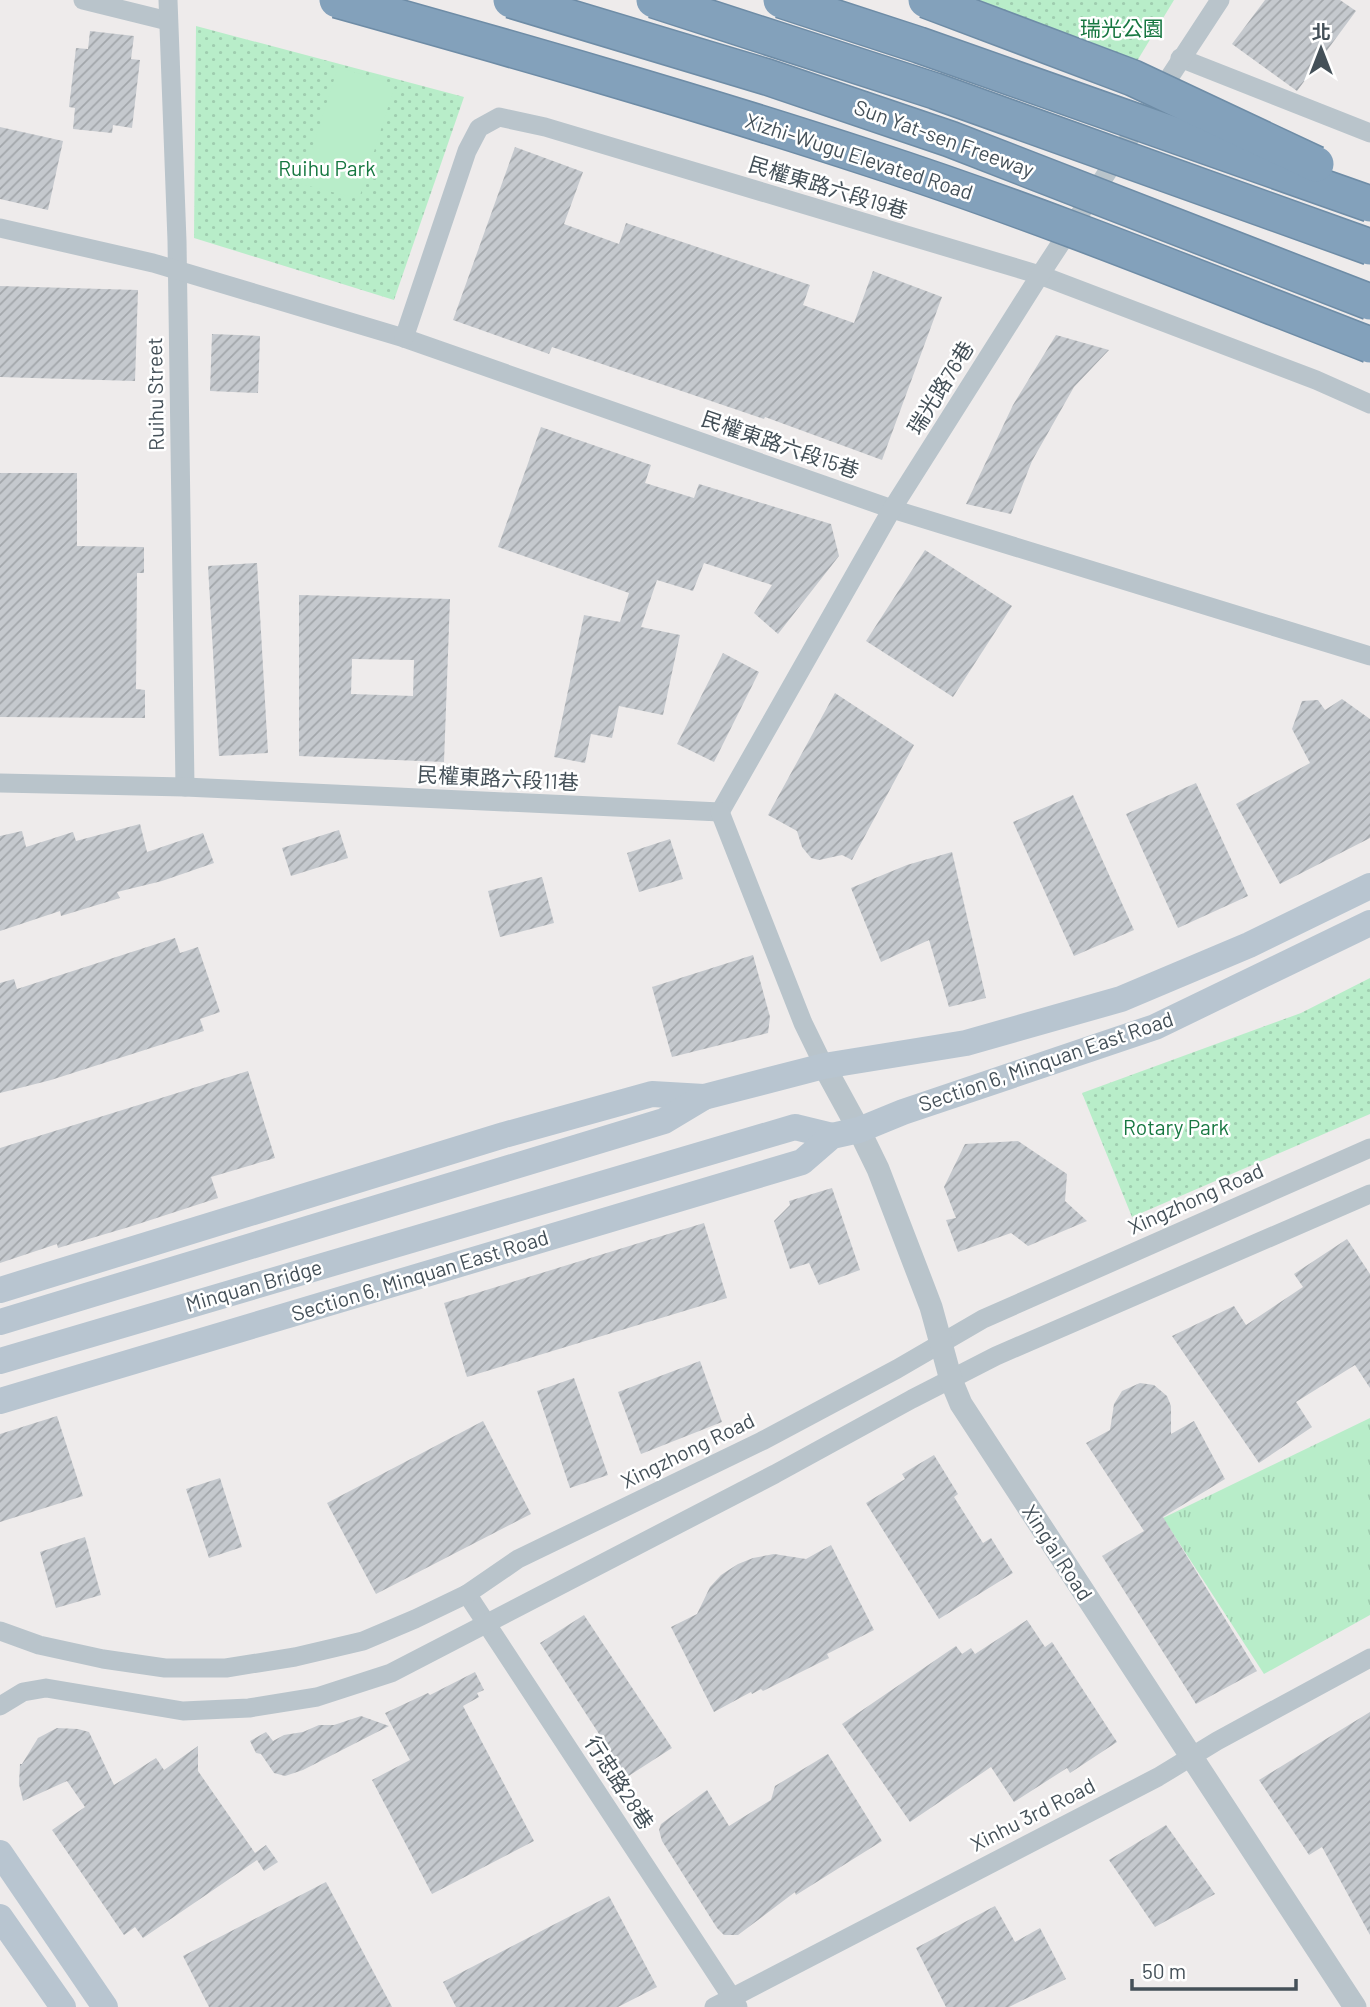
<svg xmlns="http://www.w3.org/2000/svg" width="1370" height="2007" font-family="Barlow,'Noto Sans TC',sans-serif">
<defs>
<pattern id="grass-tufts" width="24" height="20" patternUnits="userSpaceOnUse" patternTransform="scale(1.75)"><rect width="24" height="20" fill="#b8edc9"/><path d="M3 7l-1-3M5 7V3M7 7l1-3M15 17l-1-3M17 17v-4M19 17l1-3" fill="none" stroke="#9fcdaf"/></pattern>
<pattern id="park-dots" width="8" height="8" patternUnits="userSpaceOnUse" patternTransform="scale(1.75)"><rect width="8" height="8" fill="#b8edc9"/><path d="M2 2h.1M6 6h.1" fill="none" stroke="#9fcdaf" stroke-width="1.8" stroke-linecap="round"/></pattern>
<pattern id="building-hatch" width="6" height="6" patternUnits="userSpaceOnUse" patternTransform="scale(1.75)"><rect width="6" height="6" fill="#c5c9ce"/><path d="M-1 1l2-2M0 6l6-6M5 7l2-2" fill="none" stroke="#a2a6aa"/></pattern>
</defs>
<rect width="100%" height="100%" fill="#eeebeb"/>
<polygon fill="url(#grass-tufts)" points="1370,1418 1370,1615 1264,1674 1163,1518"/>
<g fill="url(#park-dots)">
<polygon points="979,0 1174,0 1134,66"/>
<polygon points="196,26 464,97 394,300 194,238"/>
<polygon points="1370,978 1370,1114 1132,1217 1082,1093 1301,1013"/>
</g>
<polygon fill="#b8edc9" points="338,67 395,85 359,199 301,184"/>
<g fill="url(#building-hatch)" fill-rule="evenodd">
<polygon points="1265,0 1340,0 1356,11 1297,91 1232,44"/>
<polygon points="90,31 134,36 131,59 140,60 132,128 113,125 112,133 73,129 75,108 69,107 76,48 88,49"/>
<polygon points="0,127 63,141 48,210 0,199"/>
<polygon points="515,147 583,172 564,224 619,244 626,223 810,285 803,305 854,323 873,271 942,297 882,460 765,417 764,419 552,347 549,354 453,320"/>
<polygon points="0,286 138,290 135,381 0,377"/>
<polygon points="212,334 260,336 258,393 210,391"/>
<polygon points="1056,335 1109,350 1074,387 1032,461 1011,514 966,504 1013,405"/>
<polygon points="541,427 651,465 645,483 694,498 699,484 831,524 839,556 778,634 754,613 772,585 704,563 693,591 657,580 641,627 680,635 663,715 619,706 612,738 591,734 585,763 554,757 584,615 620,622 629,593 498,547"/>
<polygon points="0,473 77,473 77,546 144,547 144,573 137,573 136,689 145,690 145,718 0,717"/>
<polygon points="925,550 1012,606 953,697 866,641"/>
<polygon points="257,563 268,753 219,756 208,566"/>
<path d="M299,595L450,599L444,762L299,756ZM352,659L414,660L413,696L351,694Z"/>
<polygon points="723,653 759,672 714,762 677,744"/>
<polygon points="835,693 914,745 852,860 842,855 819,860 811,858 802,847 797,831 768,815"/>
<polygon points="1342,699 1370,719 1370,838 1280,884 1236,804 1310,763 1292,729 1302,701 1318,700 1325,710"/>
<polygon points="1196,783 1248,896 1178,928 1126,814"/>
<polygon points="1073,795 1134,930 1074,956 1013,822"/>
<polygon points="140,824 147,852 203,833 214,863 162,881 117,892 120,898 61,916 60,911 0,931 0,836 22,831 26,847 73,832 76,841"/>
<polygon points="339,830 348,858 291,876 282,848"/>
<polygon points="670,839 683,879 639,892 627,853"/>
<polygon points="952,852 986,998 949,1007 929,940 881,962 851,888 907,865"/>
<polygon points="542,877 554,923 500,937 488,891"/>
<polygon points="175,938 180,953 198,947 220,1012 200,1019 204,1031 51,1080 0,1093 0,983 14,979 17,989"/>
<polygon points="753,955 770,1017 768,1033 672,1057 652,987"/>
<polygon points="248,1071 275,1158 211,1177 218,1198 129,1227 58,1248 57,1244 0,1263 0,1148"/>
<polygon points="1018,1141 1067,1174 1065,1201 1087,1221 1028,1246 1011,1233 958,1252 946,1220 956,1218 944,1187 965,1144"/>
<polygon points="832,1188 860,1270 819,1285 809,1263 790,1269 774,1221 790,1205 789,1201"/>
<polygon points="704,1223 727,1298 467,1377 444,1303"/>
<polygon points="1347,1239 1370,1274 1370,1388 1355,1365 1296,1402 1312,1427 1259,1463 1172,1336 1234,1306 1246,1325 1303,1287 1294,1274"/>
<polygon points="700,1361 722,1422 641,1454 618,1392"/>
<polygon points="574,1378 608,1475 570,1488 537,1391"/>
<polygon points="1140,1383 1154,1385 1167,1396 1171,1406 1171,1434 1194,1421 1225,1479 1163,1517 1257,1671 1196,1704 1102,1556 1144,1531 1086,1443 1110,1430 1114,1404 1122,1391"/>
<polygon points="57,1416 83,1496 0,1522 0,1434"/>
<polygon points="483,1421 531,1514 376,1594 327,1503"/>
<polygon points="934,1455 958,1494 954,1497 983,1543 991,1538 1013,1573 939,1619 866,1503 905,1479 902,1474"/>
<polygon points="220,1478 242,1547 209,1558 186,1489"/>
<polygon points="85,1537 101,1595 56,1608 40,1552"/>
<polygon points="831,1545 874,1630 827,1654 829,1658 763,1691 761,1689 752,1694 751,1692 714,1712 671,1627 697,1614 710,1587 721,1575 738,1564 753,1558 774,1554 806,1559"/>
<polygon points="584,1615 672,1748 627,1777 540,1643"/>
<polygon points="1027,1620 1045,1647 1052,1642 1117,1742 1070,1773 1067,1768 1014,1802 991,1767 910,1822 842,1724 956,1646 962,1654 971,1648 975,1654"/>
<polygon points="475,1672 484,1690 477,1693 479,1697 463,1706 534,1841 432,1894 372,1780 410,1760 385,1713 428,1693 430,1695"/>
<polygon points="1370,1712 1370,1935 1322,1847 1309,1855 1259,1780"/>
<polygon points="361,1716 389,1726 303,1770 285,1776 274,1773 261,1754 256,1753 250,1741 266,1732 273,1741 284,1735 303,1732 319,1725 334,1725"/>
<polygon points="57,1728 78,1729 89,1732 114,1785 156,1758 164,1770 198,1746 198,1771 255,1853 266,1845 278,1862 264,1871 257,1860 143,1938 135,1927 124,1935 52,1830 85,1807 67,1781 23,1801 19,1784 20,1764 22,1764 38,1738"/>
<polygon points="828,1754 882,1841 796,1895 795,1892 738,1935 724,1935 717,1928 662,1841 659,1830 661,1824 707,1790 729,1826 771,1800 775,1786"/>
<polygon points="1166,1825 1215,1894 1155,1927 1109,1860"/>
<polygon points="326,1882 392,2007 209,2007 183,1956"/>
<polygon points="609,1896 657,1987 618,2007 456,2007 443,1982"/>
<polygon points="995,1906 1015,1942 1040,1928 1066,1979 1009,2007 946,2007 916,1948"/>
</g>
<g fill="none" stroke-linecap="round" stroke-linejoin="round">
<g stroke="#b9c4cb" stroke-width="19">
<polyline points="83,0 168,21"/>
<polyline points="168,0 177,241 185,787"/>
<polyline points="1180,58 1370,133"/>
<polyline points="0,228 153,263 404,338 892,509 1370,656"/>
<polyline points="404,338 467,151 479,128 499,117 545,127 1040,275 1316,380 1370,404"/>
<polyline points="0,783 185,787 720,812"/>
<polyline points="720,812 892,509 1040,275 1220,0"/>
<polyline points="720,812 803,1023 824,1066"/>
<polyline points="467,1594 738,2007"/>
<polyline points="0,1631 39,1645 103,1659 165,1668 226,1668 295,1657 363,1641 415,1619 467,1594 518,1559 762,1441 897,1369 983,1319 1370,1148"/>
<polyline points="0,1706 23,1692 46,1688 183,1711 249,1708 317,1697 391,1673 775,1474 912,1399 996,1356 1370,1194"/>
<polyline points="714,2007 1158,1777 1217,1741 1370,1658"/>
</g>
<polyline stroke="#b9c4cb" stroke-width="23" points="824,1066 859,1130 878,1169 931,1307 951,1380 961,1404 1355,2007"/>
<g stroke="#b8c5d0" stroke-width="26">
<polyline points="0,1290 504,1135 652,1094 704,1097"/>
<polyline points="0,1322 664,1121 704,1097 824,1066 966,1043 1121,999 1249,945 1370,886"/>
<polyline points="0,1361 795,1127 832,1136"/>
<polyline points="0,1401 802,1162 832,1136 859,1130 903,1112 1155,1027 1370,923"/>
<polyline points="0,1853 105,2007"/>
<polyline points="0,1917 63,2007"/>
</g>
<defs>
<g id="motorway-bridge">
<path d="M337,0C516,50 695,101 872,159C1041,214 1205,281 1370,345"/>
<polyline points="511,0 767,77 950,139 1370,302"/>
<polyline points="654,0 935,91 1370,247"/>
<polyline points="781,0 919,45 1370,204"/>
<polyline points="926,0 1133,78 1316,164"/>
</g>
</defs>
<use href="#motorway-bridge" stroke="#6e8ca6" stroke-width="38" stroke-linecap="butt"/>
<use href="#motorway-bridge" stroke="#83a1bb" stroke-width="35"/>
</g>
<g text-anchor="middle" stroke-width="5" stroke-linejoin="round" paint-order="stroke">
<g font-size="21" fill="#177741" stroke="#fff">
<text x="1122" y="36">瑞光公園</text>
<text x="327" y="176">Ruihu Park</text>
<text x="1176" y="1135">Rotary Park</text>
</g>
<g font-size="21" fill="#445058" stroke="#fff">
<text transform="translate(944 139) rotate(20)" y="7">Sun Yat-sen Freeway</text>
<text transform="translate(859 157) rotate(18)" y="7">Xizhi-Wugu Elevated Road</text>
<text transform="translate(828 188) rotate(17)" y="7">民權東路六段19巷</text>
<text transform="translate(941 388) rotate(-58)" y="7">瑞光路76巷</text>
<text transform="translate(156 394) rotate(-91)" y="7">Ruihu Street</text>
<text transform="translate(780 445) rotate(19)" y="7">民權東路六段15巷</text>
<text transform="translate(498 779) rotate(3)" y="7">民權東路六段11巷</text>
<text transform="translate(1046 1062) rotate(-19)" y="7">Section 6, Minquan East Road</text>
<text transform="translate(1196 1199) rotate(-24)" y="7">Xingzhong Road</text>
<text transform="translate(420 1276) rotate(-17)" y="7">Section 6, Minquan East Road</text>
<text transform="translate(254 1286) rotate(-16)" y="7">Minquan Bridge</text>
<text transform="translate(688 1451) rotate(-26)" y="7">Xingzhong Road</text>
<text transform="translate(1057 1553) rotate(57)" y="7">Xing'ai Road</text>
<text transform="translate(619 1783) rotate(57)" y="7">行忠路28巷</text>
<text transform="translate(1033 1815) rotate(-27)" y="7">Xinhu 3rd Road</text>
</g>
</g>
<g transform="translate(1321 49)" stroke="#ffffff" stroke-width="5" paint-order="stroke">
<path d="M0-5L12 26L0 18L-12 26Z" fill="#445058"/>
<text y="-10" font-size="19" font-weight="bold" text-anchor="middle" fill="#445058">北</text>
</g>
<path d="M1132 1979v10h164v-10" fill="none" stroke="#445058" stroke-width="3.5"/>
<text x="1142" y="1979" font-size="21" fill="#445058" stroke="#ffffff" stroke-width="5" paint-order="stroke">50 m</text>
</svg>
